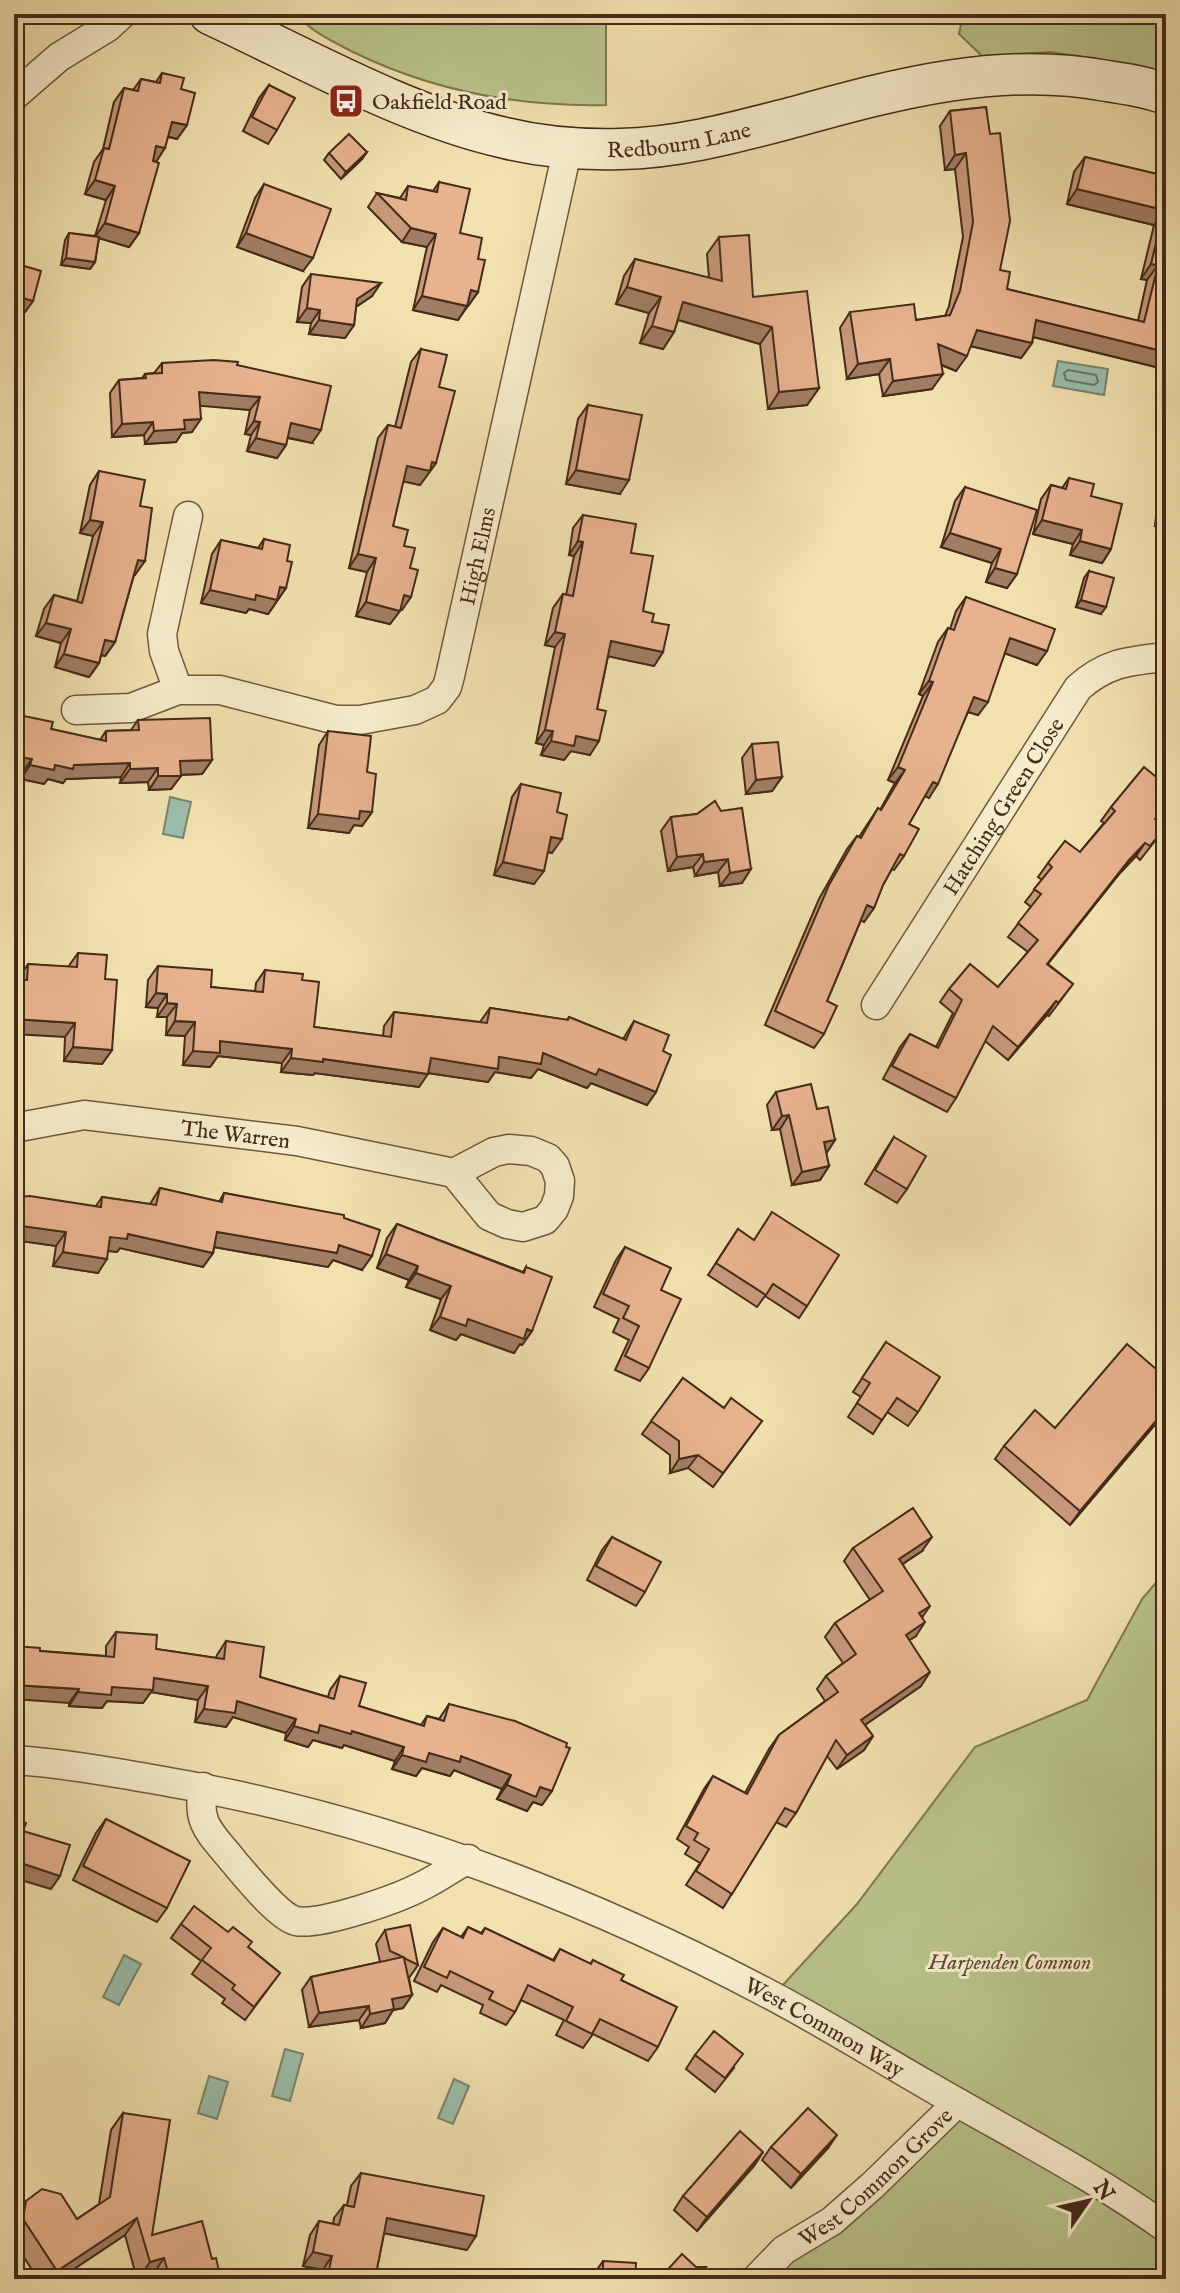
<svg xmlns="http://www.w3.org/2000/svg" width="1180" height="2293" font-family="'IM FELL English',serif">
<rect width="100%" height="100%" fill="#f1e1af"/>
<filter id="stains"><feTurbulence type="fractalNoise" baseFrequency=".0025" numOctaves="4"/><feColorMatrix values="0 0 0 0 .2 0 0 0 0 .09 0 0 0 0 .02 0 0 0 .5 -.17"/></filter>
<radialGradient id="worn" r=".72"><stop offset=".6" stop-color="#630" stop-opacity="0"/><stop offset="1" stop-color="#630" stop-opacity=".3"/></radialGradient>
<g fill="#b9c38b" stroke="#7f7752" stroke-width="2">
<path d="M296,14H606V105C518,107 430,90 351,51C330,40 312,32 296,14Z"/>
<polygon points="963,14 1011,14 1039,24 1166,18 1166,74 1134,65 1051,52 982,56 959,34"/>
<polygon points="1166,1571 1166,2279 774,2279 947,2106 771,1998 857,1904 975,1747 1087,1700 1142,1599"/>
</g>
<g fill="#9bbeab" stroke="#798371" stroke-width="2">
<polygon points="1058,361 1108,369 1104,395 1053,386"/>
<polygon points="170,797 191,802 183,838 163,834"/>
<polygon points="124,1955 141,1964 119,2005 103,1997"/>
<polygon points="285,2049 303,2054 290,2101 272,2096"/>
<polygon points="209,2076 228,2082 217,2119 198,2113"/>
<polygon points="454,2079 469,2086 453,2124 438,2118"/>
</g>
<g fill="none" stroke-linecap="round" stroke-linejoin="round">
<polygon stroke="#707462" stroke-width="2" points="1068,370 1096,375 1098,382 1094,385 1066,380 1064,373"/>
<defs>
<g id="street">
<polyline points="14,96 59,57 108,27 122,14"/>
<polyline points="178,690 164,651 162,634 188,516"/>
<path id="s1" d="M76,710L131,708L178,690H220L336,720H360L415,710L437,700L447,687L450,676L568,147"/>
<path id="s2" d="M876,1005L1078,688C1107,662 1129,661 1166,657"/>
<path id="s3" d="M14,1128L84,1115L297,1141L454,1173L494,1152L509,1149L531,1151L548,1158L555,1166L560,1181L559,1196L554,1209L545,1220L523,1227L507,1224L489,1216L454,1173"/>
<path id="s4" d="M14,1760C60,1763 106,1771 152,1779C368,1815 569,1889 763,1991C819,2020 873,2054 927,2085C1007,2132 1091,2174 1166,2228"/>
<path d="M203,1787C196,1825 211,1833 234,1862C246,1876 279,1917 296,1921C320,1926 397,1899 420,1887C437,1879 452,1868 468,1859"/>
<path id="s5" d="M756,2279L784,2250L832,2221L873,2185L957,2103"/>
</g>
<g id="secondary">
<path id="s6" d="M210,14C303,57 406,116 505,138C542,147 582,150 620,149C680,148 740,131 798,116C899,88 1002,61 1107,81C1127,84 1147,87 1166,94"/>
</g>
</defs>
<use href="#street" stroke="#70583e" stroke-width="31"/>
<use href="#secondary" stroke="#452b19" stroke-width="43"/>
<use href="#street" stroke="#f6eccb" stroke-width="28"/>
<use href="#secondary" stroke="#f6eccb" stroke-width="40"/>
</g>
<g fill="#c7997a" stroke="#452b19" stroke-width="2">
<polygon points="162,73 181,89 187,125 177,139 168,137 156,162 139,233 129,247 99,238 95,262 90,269 61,265 65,240 69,233 95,236 106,200 85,194 94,162 103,149 114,102 124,88 133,90 141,79 156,82"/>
<polygon points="269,85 277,130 268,144 243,131 259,98"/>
<polygon points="986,107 1000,270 1007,289 1138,321 1147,280 1141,279 1154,225 1067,204 1074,172 1085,157 1166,176 1160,368 1033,337 1032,343 1021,358 971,346 956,371 941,365 932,389 883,396 879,374 847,379 840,328 850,312 916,320 945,316 949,306 963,237 955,169 945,170 940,126 950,111"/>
<polygon points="367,152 362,159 341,179 324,160 329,153"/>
<polygon points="439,182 460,233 478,259 478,292 458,320 413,310 427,247 402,242 368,207 377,193 400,198 408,186 433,191"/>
<polygon points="264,184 303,271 237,247 255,198"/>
<polygon points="719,237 753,297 819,388 807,405 768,409 760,344 678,320 674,332 663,349 640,343 649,313 616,304 624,276 635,259 709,278 707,254"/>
<polygon points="311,274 372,296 356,307 354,325 345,338 309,334 311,323 297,322 302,287"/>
<polygon points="421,349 439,387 436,463 420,485 403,481 393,526 404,546 410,568 402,610 400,610 390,624 356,616 367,572 349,568 378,438 388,425 395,427 411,362"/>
<polygon points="162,363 237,365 312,443 287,438 286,445 277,458 247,451 251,435 245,434 250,410 200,405 192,432 182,433 176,442 145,444 144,435 112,437 110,393 119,380 142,378 145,374 154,373"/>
<polygon points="588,405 620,494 566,484 578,419"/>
<polygon points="99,471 140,506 135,575 134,575 115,642 105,656 101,655 99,663 89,677 55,667 61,643 36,636 44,609 54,595 77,601 93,536 80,533 90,485"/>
<polygon points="1069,478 1091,496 1111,549 1102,563 1070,555 1073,544 1033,534 1041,499 1051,485 1062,488"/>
<polygon points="1166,485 1166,528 1155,526 1158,496"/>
<polygon points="965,487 1017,574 1007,588 986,582 992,563 941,547 955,501"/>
<polygon points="583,515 631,553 643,611 652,622 663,652 654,666 608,656 597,709 590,755 571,751 564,760 541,755 544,745 536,743 555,647 545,645 553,608 563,594 566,595 574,556 569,555 573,528"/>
<polygon points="264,539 287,561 286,588 268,614 249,609 246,613 201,603 212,554 221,540 258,548"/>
<polygon points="1089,571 1101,614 1076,607 1084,578"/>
<polygon points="966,597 1037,665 1005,653 978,715 968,712 929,798 925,796 909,824 904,856 894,870 892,869 883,885 874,908 864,922 861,920 827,1001 824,1034 814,1048 765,1025 819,899 847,849 857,836 859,837 878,808 880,810 895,783 888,780 923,696 919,694 938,642 948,628 950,629 956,611"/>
<polygon points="138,720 212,760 202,774 181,775 171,789 149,790 148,782 120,783 121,777 66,779 63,783 48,779 44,784 21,779 22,773 51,729 100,740 106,731 131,730"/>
<polygon points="328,731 367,772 372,812 362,826 354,825 349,833 308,828 319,745"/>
<polygon points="752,744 782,777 772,791 746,794 742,758"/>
<polygon points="521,784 557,812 552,853 548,852 534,884 494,875 512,797"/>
<polygon points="1166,785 1166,808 1156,820 1165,828 1140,860 1136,856 1120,873 1048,964 1073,984 1049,1016 1047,1015 1008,1060 985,1041 956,1098 947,1112 883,1079 900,1047 910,1034 936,1047 953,1013 940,1002 949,989 998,987 1028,952 1008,937 1031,907 1025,902 1042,880 1038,877 1048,863 1080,852 1104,823 1101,821 1111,807"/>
<polygon points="715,801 742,883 720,886 718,872 695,876 693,867 668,871 661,831 671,817 697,814"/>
<polygon points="78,953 105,979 112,1050 102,1064 64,1061 65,1037 19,980 19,978 28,964 68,967"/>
<polygon points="158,966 211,987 255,992 256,983 265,970 302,980 314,1027 383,1036 384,1026 394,1012 480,1022 490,1008 567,1020 569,1017 623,1039 634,1021 663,1051 656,1092 647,1105 591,1083 587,1088 538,1069 531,1078 495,1072 488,1082 428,1073 419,1087 315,1073 313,1075 281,1072 282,1063 218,1056 210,1067 183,1065 185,1036 166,1035 167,1017 157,1017 158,1008 146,1007 148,980"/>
<polygon points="776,1092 817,1109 835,1140 826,1153 829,1166 820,1180 792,1185 780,1129 772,1130 767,1105"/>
<polygon points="894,1137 907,1189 897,1203 865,1184 885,1151"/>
<polygon points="160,1188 219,1202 224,1193 344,1218 362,1270 333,1260 328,1267 214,1247 213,1253 203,1267 120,1248 117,1252 108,1251 98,1273 53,1266 56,1246 14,1240 96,1206 102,1197 150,1204"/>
<polygon points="397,1224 523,1272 526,1267 532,1331 522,1345 520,1344 514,1353 461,1334 456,1340 430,1330 441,1299 406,1287 409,1280 377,1268 387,1238"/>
<polygon points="738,1229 807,1306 799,1318 765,1296 757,1307 708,1275"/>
<polygon points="625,1247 661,1290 649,1368 640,1381 615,1370 629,1340 613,1332 619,1319 594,1307 616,1260"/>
<polygon points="886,1342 918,1412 908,1426 887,1412 873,1434 848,1417 861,1397 853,1392"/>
<polygon points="1166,1372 1166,1416 1164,1414 1070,1525 995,1459 1004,1446 1055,1428 1163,1375"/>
<polygon points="683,1378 724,1408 762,1421 713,1487 688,1468 670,1473 670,1455 642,1434"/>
<polygon points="612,1537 645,1592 636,1606 587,1580 602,1550"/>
<polygon points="853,1548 922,1551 903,1564 922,1617 916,1636 909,1640 921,1686 865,1725 873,1736 864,1750 837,1769 827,1756 796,1813 786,1827 776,1822 723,1908 686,1885 700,1863 685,1854 689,1847 677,1839 704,1789 713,1776 745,1793 769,1749 779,1735 825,1701 817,1689 826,1676 843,1663 825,1637 835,1623 870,1600 844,1561"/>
<polygon points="116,1632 156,1649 216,1658 217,1655 226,1641 260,1677 328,1697 330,1690 340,1676 359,1706 421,1725 427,1716 439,1719 449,1704 542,1805 533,1802 527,1811 497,1799 502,1789 454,1770 450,1776 422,1768 416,1776 392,1769 395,1761 344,1745 342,1748 313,1740 308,1747 285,1740 286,1733 233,1717 226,1727 195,1722 198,1700 151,1692 143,1703 107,1701 102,1708 69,1706 69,1703 40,1651 106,1656 106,1646"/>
<polygon points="106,1819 167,1908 157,1922 73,1880 96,1833"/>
<polygon points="181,1924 248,1947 280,1973 245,2020 222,2003 225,1999 192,1974 201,1961 171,1938"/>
<polygon points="468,1927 481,1933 485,1928 553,1960 560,1949 590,1964 593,1960 621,1980 658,2047 648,2061 593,2034 583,2048 556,2035 564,2020 521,2000 515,2012 506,2025 480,2013 483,2005 441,1985 437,1992 414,1981 433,1942 443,1928 461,1937"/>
<polygon points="385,1930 418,1965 409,1978 412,1995 403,2008 393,2010 385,2023 361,2028 359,2020 309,2027 302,1990 311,1977 380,1962 376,1944"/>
<polygon points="695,2055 734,2068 715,2092 686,2069"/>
<polygon points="123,2113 152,2235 212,2259 221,2279 153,2279 152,2276 137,2279 125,2235 59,2279 38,2279 14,2242 14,2217 26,2201 77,2219 99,2204 111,2130"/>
<polygon points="771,2147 828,2148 791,2188 762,2160"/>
<polygon points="763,2152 754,2166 697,2231 674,2210 683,2196"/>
<polygon points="361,2173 467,2250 384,2233 375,2279 321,2279 323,2270 303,2266 310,2235 319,2221 333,2224 334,2218 344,2205 347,2205 351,2186"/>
<polygon points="603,2261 635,2279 568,2279 571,2274 590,2275 593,2271 596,2271"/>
</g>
<g fill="#a27d63" stroke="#452b19" stroke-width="2">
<polygon points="172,122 187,125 177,139 163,135"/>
<polygon points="156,146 165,148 156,162 147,160"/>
<polygon points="367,152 362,159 341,179 346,172"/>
<polygon points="966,153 955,169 945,170 955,155"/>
<polygon points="95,180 115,186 106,200 85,194"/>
<polygon points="1077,189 1164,210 1154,225 1067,204"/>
<polygon points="105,223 139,233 129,247 95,237"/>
<polygon points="411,228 436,234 427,247 402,242"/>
<polygon points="246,233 313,258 303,271 237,247"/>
<polygon points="66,258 95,262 90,269 61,265"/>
<polygon points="1151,264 1158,265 1147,280 1141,279"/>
<polygon points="381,283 372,296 347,313 357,299"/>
<polygon points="627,287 661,297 649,313 616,304"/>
<polygon points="471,290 478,292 468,306 461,304"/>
<polygon points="422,296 467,306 458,320 413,310"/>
<polygon points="23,298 33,301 23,315 14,312"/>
<polygon points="683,302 772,327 760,344 672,318"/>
<polygon points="307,308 320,310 311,323 297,322"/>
<polygon points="319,320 354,325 345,338 309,334"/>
<polygon points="1036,320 1166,352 1166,360 1160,368 1025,335"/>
<polygon points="652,326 674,332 663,349 640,343"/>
<polygon points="977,330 1032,343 1021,358 966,345"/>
<polygon points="938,344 967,356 956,371 928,359"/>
<polygon points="890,359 879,374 847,379 858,364"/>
<polygon points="943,374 932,389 883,396 893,381"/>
<polygon points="819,388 807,405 768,409 779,392"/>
<polygon points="199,392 260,397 250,410 190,405"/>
<polygon points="201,419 192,432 182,433 176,442 145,444 154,431 184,420"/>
<polygon points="254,421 260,422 251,435 245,434"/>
<polygon points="153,422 144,435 112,437 122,424"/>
<polygon points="291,423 321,430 312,443 281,436"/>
<polygon points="256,438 286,445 277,458 247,451"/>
<polygon points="432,462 436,463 420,485 397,480 407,466"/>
<polygon points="576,470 629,480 620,494 566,484"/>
<polygon points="1164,513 1166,514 1166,528 1155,526"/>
<polygon points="90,520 103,522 93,536 80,533"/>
<polygon points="1042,520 1082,530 1073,544 1033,534"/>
<polygon points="950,533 1001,549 992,563 941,547"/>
<polygon points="578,541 583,542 574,556 569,555"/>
<polygon points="1080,541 1111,549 1102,563 1070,555"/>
<polygon points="358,554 376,558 367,572 349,568"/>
<polygon points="138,560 145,561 135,575 128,574"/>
<polygon points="995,568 1017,574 1007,588 986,582"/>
<polygon points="280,587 286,588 268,614 249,609 246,613 201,603 210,590 256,595"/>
<polygon points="404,595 411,597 402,610 394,609"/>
<polygon points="1081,600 1106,607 1101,614 1076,607"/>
<polygon points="366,602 400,611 390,624 356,616"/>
<polygon points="46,623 71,629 61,643 36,636"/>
<polygon points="555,632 565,634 555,647 545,645"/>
<polygon points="1010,638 1047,651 1037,665 1001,652"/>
<polygon points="105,640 115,642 105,656 96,653"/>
<polygon points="611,641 663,652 654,666 602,655"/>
<polygon points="64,654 99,663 89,677 55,667"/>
<polygon points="929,681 933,682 923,696 919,694"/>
<polygon points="974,697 988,702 978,715 965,711"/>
<polygon points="545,730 553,731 544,745 536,743"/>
<polygon points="576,736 599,741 590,755 571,751 564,760 541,755 551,741"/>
<polygon points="14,756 32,759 22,773 14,771"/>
<polygon points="212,760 202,774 171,775 180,761"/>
<polygon points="130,763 121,777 66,779 63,783 48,779 44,784 21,779 30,765 74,765"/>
<polygon points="898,767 905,770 895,783 888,780"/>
<polygon points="158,768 148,782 120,783 130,769"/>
<polygon points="158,776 181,776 171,789 149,790"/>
<polygon points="782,777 772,791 746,794 756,780"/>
<polygon points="933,782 938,784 929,798 924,795"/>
<polygon points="360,811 372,812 362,826 354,825 349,833 308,828 318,814"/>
<polygon points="551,837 562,839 552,853 542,850"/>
<polygon points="1145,843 1136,856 1120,873 1037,977 1129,860"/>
<polygon points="703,854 693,867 668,871 677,857"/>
<polygon points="728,859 718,872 695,876 704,862"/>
<polygon points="503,862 544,871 534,884 494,875"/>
<polygon points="751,869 742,883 720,886 730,873"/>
<polygon points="867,905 874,908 864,922 858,919"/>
<polygon points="156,993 167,994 158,1008 146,1007"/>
<polygon points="1056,1001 1047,1015 1008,1060 1018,1047"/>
<polygon points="167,1003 177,1004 167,1017 157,1017"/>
<polygon points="14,1019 75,1023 65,1037 14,1034"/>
<polygon points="175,1021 195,1022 185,1036 166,1035"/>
<polygon points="220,1041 292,1049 282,1063 218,1056 210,1067 183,1065 193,1051"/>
<polygon points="73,1047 112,1050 102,1064 64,1061"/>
<polygon points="543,1053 599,1069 656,1092 647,1105 591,1083 587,1088 538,1069 531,1078 495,1072 488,1082 421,1072 431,1058 499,1057"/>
<polygon points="291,1058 323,1059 428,1074 419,1087 315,1073 313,1075 281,1072"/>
<polygon points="789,1115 780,1129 772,1130 782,1116"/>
<polygon points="835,1140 826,1154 824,1142"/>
<polygon points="829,1166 820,1180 792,1185 802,1172"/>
<polygon points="14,1225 66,1232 56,1246 14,1240"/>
<polygon points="217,1232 339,1245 372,1256 362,1270 333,1260 328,1267 208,1246"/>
<polygon points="128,1234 213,1253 203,1267 120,1248 117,1252 101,1250 110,1237"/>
<polygon points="63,1252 107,1259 98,1273 53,1266"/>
<polygon points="386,1254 418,1266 409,1280 377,1268"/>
<polygon points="416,1273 451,1286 441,1299 406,1287"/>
<polygon points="440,1317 468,1319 532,1331 522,1345 520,1344 514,1353 461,1334 456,1340 430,1330"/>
<polygon points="1166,1409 1164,1414 1070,1525 1080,1511"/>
<polygon points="698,1455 688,1468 670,1473 679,1459"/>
<polygon points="932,1537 922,1551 890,1572 899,1559"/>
<polygon points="930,1606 921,1619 919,1613"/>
<polygon points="925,1622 916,1636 896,1649 906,1635"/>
<polygon points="930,1672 921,1686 852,1734 861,1720"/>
<polygon points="154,1678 208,1686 198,1700 151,1692 143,1703 107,1701 102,1708 69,1706 78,1692 112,1687"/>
<polygon points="14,1685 79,1689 69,1703 14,1699"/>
<polygon points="237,1701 296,1719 286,1733 233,1717 226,1727 195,1722 204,1709"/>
<polygon points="320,1725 352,1731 404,1747 395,1761 344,1745 342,1748 313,1740 308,1747 285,1740 294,1726"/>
<polygon points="873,1736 864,1750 837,1769 847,1755"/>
<polygon points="429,1753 461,1756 511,1775 502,1789 454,1770 450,1776 422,1768 416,1776 392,1769 402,1755"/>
<polygon points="507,1785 540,1787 552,1791 542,1805 533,1802 527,1811 497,1799"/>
<polygon points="15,1861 60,1876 51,1889 14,1878"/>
<polygon points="412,1995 403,2008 393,2010 385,2023 361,2028 370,2014 392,1999"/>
<polygon points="369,2006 359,2020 309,2027 319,2013"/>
<polygon points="837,2135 828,2148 791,2188 801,2174"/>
<polygon points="763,2152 754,2166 697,2231 707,2217"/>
<polygon points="137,2218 125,2235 59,2279 51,2279 57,2271"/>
<polygon points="387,2218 476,2236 467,2250 378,2232"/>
<polygon points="313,2252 332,2256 323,2270 303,2266"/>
<polygon points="164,2258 152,2276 138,2279 150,2262"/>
</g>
<g fill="#e7b28e" stroke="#452b19" stroke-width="2">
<polygon points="162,73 184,78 181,89 195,93 187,125 172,122 165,148 156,146 153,161 159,163 139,233 105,223 115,186 95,180 104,148 109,149 124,88 138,91 141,79 160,83"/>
<polygon points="269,85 295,98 277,130 252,117"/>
<polygon points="986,107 990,134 1000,133 1010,221 1000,270 1010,272 1007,289 1144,322 1158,265 1151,264 1164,210 1077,189 1085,157 1166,176 1166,352 1036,320 1032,343 977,330 967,356 938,344 943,374 893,381 890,359 858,364 850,312 914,304 916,320 950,315 960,291 973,222 966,153 955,155 950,111"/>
<polygon points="349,134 367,152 346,172 329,153"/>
<polygon points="439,182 470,189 460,233 482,238 478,259 485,260 478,292 471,290 467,306 422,296 436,234 411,228 377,193 406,200 408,186 437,192"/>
<polygon points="264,184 331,209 313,258 246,233"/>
<polygon points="69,233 99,237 95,262 66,258"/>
<polygon points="749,235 753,297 807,291 819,388 779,392 772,327 683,302 674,332 652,326 661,297 627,287 635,259 722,281 719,237"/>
<polygon points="14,263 41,271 33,301 23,298 14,328"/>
<polygon points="311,274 381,283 357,299 354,325 319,320 320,310 307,308"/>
<polygon points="14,343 24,346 16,375 14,374"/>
<polygon points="421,349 447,355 439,387 455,391 436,463 432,462 430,471 407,466 393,526 408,530 404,546 415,548 410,568 418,570 411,597 404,595 400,611 366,602 376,558 358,554 388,425 401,428"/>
<polygon points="214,360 238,362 237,365 331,386 321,430 291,423 286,445 256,438 260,422 254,421 260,397 199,392 201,419 184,420 185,429 154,431 153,422 122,424 119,380 146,378 145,374 162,373 162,363"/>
<polygon points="588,405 642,415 629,480 576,470"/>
<polygon points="99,471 145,480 140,506 152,508 145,561 138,560 115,642 105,640 99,663 64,654 71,629 46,623 54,595 82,603 103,522 90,520"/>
<polygon points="1069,478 1094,484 1091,496 1122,504 1111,549 1080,541 1082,530 1042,520 1051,485 1066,489"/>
<polygon points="965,487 1037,510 1017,574 995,568 1001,549 950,533"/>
<polygon points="583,515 636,524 631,553 653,556 643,611 654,614 652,622 669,625 663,652 611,641 597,709 606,711 599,741 576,736 574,746 551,741 553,731 545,730 565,634 555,632 563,594 573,596 583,542 578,541"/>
<polygon points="264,539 290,545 287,561 292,562 286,588 280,587 277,600 256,595 255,600 210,590 221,540 262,549"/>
<polygon points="1089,571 1114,578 1106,607 1081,600"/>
<polygon points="966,597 1055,629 1047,651 1010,638 988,702 974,697 938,784 933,782 909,824 919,829 904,856 900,854 883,885 874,908 867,905 827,1001 837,1006 824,1034 775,1011 829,885 857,836 861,838 878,808 881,810 905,770 898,767 933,682 929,681 948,628 954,630"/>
<polygon points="14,714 53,722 51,729 106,741 106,731 139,730 138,720 210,718 212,760 180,761 181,776 158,776 158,768 130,769 130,763 74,765 73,769 55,765 54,770 30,765 32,759 14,756"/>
<polygon points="328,731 371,736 367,772 376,774 372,812 360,811 359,819 318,814"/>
<polygon points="778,742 782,777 756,780 752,744"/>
<polygon points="1144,767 1166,785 1166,806 1155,819 1165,828 1150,846 1145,843 1129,860 1047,964 1073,984 1058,1003 1056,1001 1018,1047 993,1026 956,1098 892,1066 910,1034 938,1048 962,1000 949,989 970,964 998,987 1038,940 1018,923 1041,894 1034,889 1052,867 1048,863 1065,841 1080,852 1115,811 1111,807"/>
<polygon points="521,784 561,793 557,812 567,815 562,839 551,837 544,871 503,862"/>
<polygon points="715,801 721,811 742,808 751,869 730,873 728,859 704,862 703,854 677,857 671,817 697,814"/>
<polygon points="78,953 107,955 105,979 117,980 112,1050 73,1047 75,1023 14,1019 14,980 27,980 28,964 77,967"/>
<polygon points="158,966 212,970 211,987 263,992 265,970 303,974 302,980 319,982 314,1027 391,1037 394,1012 487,1023 490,1008 568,1020 569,1017 626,1040 634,1021 669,1035 663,1051 671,1055 656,1092 599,1069 596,1075 543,1053 541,1064 499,1057 498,1069 431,1058 428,1074 323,1059 323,1062 291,1058 292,1049 220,1041 220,1053 193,1051 195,1022 175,1021 177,1004 167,1003 167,994 156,993"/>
<polygon points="811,1084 817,1109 828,1107 835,1140 824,1142 829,1166 802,1172 789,1115 782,1116 776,1092"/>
<polygon points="894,1137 926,1156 907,1189 875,1170"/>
<polygon points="160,1188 222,1202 224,1193 344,1215 344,1218 380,1230 372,1256 339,1245 337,1253 217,1232 213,1253 128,1234 127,1239 110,1237 107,1259 63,1252 66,1232 14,1225 14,1197 30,1196 101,1207 102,1197 156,1205"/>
<polygon points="772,1212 839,1255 807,1306 773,1284 766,1295 716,1263 738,1229 754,1240"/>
<polygon points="397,1224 524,1273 526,1267 552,1277 532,1331 527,1329 524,1339 468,1319 466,1326 440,1317 451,1286 416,1273 418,1266 386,1254"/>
<polygon points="625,1247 671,1268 661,1290 681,1299 649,1368 625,1356 639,1326 623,1318 629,1306 603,1294"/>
<polygon points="886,1342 940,1377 918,1412 897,1398 882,1420 857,1403 870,1383 862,1378"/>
<polygon points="1127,1344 1163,1375 1166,1372 1166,1409 1080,1511 1004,1446 1035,1410 1055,1428"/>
<polygon points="683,1378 724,1408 731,1398 762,1421 723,1473 698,1455 679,1459 679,1441 651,1421"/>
<polygon points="913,1508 932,1537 899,1559 930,1606 919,1613 925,1622 906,1635 930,1672 861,1720 873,1736 847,1755 836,1740 796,1813 785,1808 732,1894 696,1871 709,1849 694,1840 698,1833 686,1826 713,1776 747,1794 779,1735 838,1692 826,1676 856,1654 835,1623 883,1591 853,1548"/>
<polygon points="612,1537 661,1562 645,1592 596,1566"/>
<polygon points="116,1632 157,1635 156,1649 224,1659 226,1641 264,1647 260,1677 334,1699 340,1676 366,1683 359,1706 424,1726 427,1716 444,1721 449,1704 515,1721 567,1743 566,1747 570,1748 552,1791 540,1787 536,1797 507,1785 511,1775 461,1756 460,1762 429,1753 426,1762 402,1755 404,1747 352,1731 351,1734 320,1725 318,1733 294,1726 296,1719 237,1701 235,1713 204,1709 208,1686 154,1678 153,1690 112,1687 111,1695 78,1692 79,1689 14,1685 14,1646 40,1648 40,1651 114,1657"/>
<polygon points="14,1819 26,1823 23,1831 70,1845 60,1876 15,1861 14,1864"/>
<polygon points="106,1819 190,1861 167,1908 83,1866"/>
<polygon points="194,1906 228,1932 233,1927 252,1942 248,1947 280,1973 254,2007 232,1989 235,1985 202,1960 211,1948 181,1924"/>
<polygon points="410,1925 418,1965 404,1958 412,1995 392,1999 394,2009 370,2014 369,2006 319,2013 311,1977 403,1957 390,1951 385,1930"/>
<polygon points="468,1927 482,1934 485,1928 554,1961 560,1949 591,1964 593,1960 624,1975 621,1980 677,2007 658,2047 600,2019 592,2034 566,2021 573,2007 528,1985 515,2012 489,1999 493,1992 450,1971 447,1978 424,1967 443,1928 463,1938"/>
<polygon points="714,2031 743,2054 725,2078 695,2055"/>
<polygon points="808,2108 837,2135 801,2174 771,2147"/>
<polygon points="123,2113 170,2120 152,2235 202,2221 212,2259 216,2258 221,2279 170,2279 164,2258 150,2262 137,2218 57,2271 23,2219 26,2201 42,2189 61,2194 77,2219 110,2197"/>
<polygon points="740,2131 763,2152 707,2217 683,2196"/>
<polygon points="361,2173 484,2196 476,2236 387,2218 375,2279 327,2279 332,2256 313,2252 319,2221 339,2225 344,2205 354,2207"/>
<polygon points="682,2254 696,2267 706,2267 696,2279 659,2279"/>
<polygon points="603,2261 636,2263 635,2279 571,2279 571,2274 593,2275 593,2271 603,2271"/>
</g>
<defs>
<symbol id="bus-square" viewBox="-11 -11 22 22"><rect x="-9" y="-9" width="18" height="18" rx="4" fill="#8f2418" stroke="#f6eccb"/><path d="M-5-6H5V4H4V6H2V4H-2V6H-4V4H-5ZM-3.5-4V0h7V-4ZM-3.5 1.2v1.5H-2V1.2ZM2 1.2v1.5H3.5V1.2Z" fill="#fff"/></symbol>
</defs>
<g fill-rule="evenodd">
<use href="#bus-square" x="326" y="81" width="40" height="40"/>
</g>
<g text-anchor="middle" stroke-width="6" stroke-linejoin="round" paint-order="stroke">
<g font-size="22" fill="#452b19" stroke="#f6eccb" text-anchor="start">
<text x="372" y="109">Oakfield Road</text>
</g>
<g font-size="22" fill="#452b19" stroke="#f6eccb">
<text dy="8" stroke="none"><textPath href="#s6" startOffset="496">Redbourn Lane</textPath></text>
<text dy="8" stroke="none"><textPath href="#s1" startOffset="522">High Elms</textPath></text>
<text dy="8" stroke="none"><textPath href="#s2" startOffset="236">Hatching Green Close</textPath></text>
<text dy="8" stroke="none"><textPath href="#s3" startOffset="224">The Warren</textPath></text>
<text dy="8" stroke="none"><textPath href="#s4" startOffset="860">West Common Way</textPath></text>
<text dy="8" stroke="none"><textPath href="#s5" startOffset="158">West Common Grove</textPath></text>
</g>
<g font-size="22" font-style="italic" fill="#5c4930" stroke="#f6eccb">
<text x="1010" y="1969">Harpenden Common</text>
</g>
</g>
<rect width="1180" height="2293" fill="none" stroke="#f1e1af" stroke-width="48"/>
<rect x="16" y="16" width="1148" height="2261" fill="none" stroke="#452b19" stroke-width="4"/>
<rect x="24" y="24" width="1132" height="2245" fill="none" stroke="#452b19" stroke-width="2"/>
<g transform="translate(1088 2201) rotate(56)" stroke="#f6eccb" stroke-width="6" paint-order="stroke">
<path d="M0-6L14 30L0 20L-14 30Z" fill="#452b19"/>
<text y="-12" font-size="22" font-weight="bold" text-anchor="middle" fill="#452b19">N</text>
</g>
<rect width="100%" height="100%" filter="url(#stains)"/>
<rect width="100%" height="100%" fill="url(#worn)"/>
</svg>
